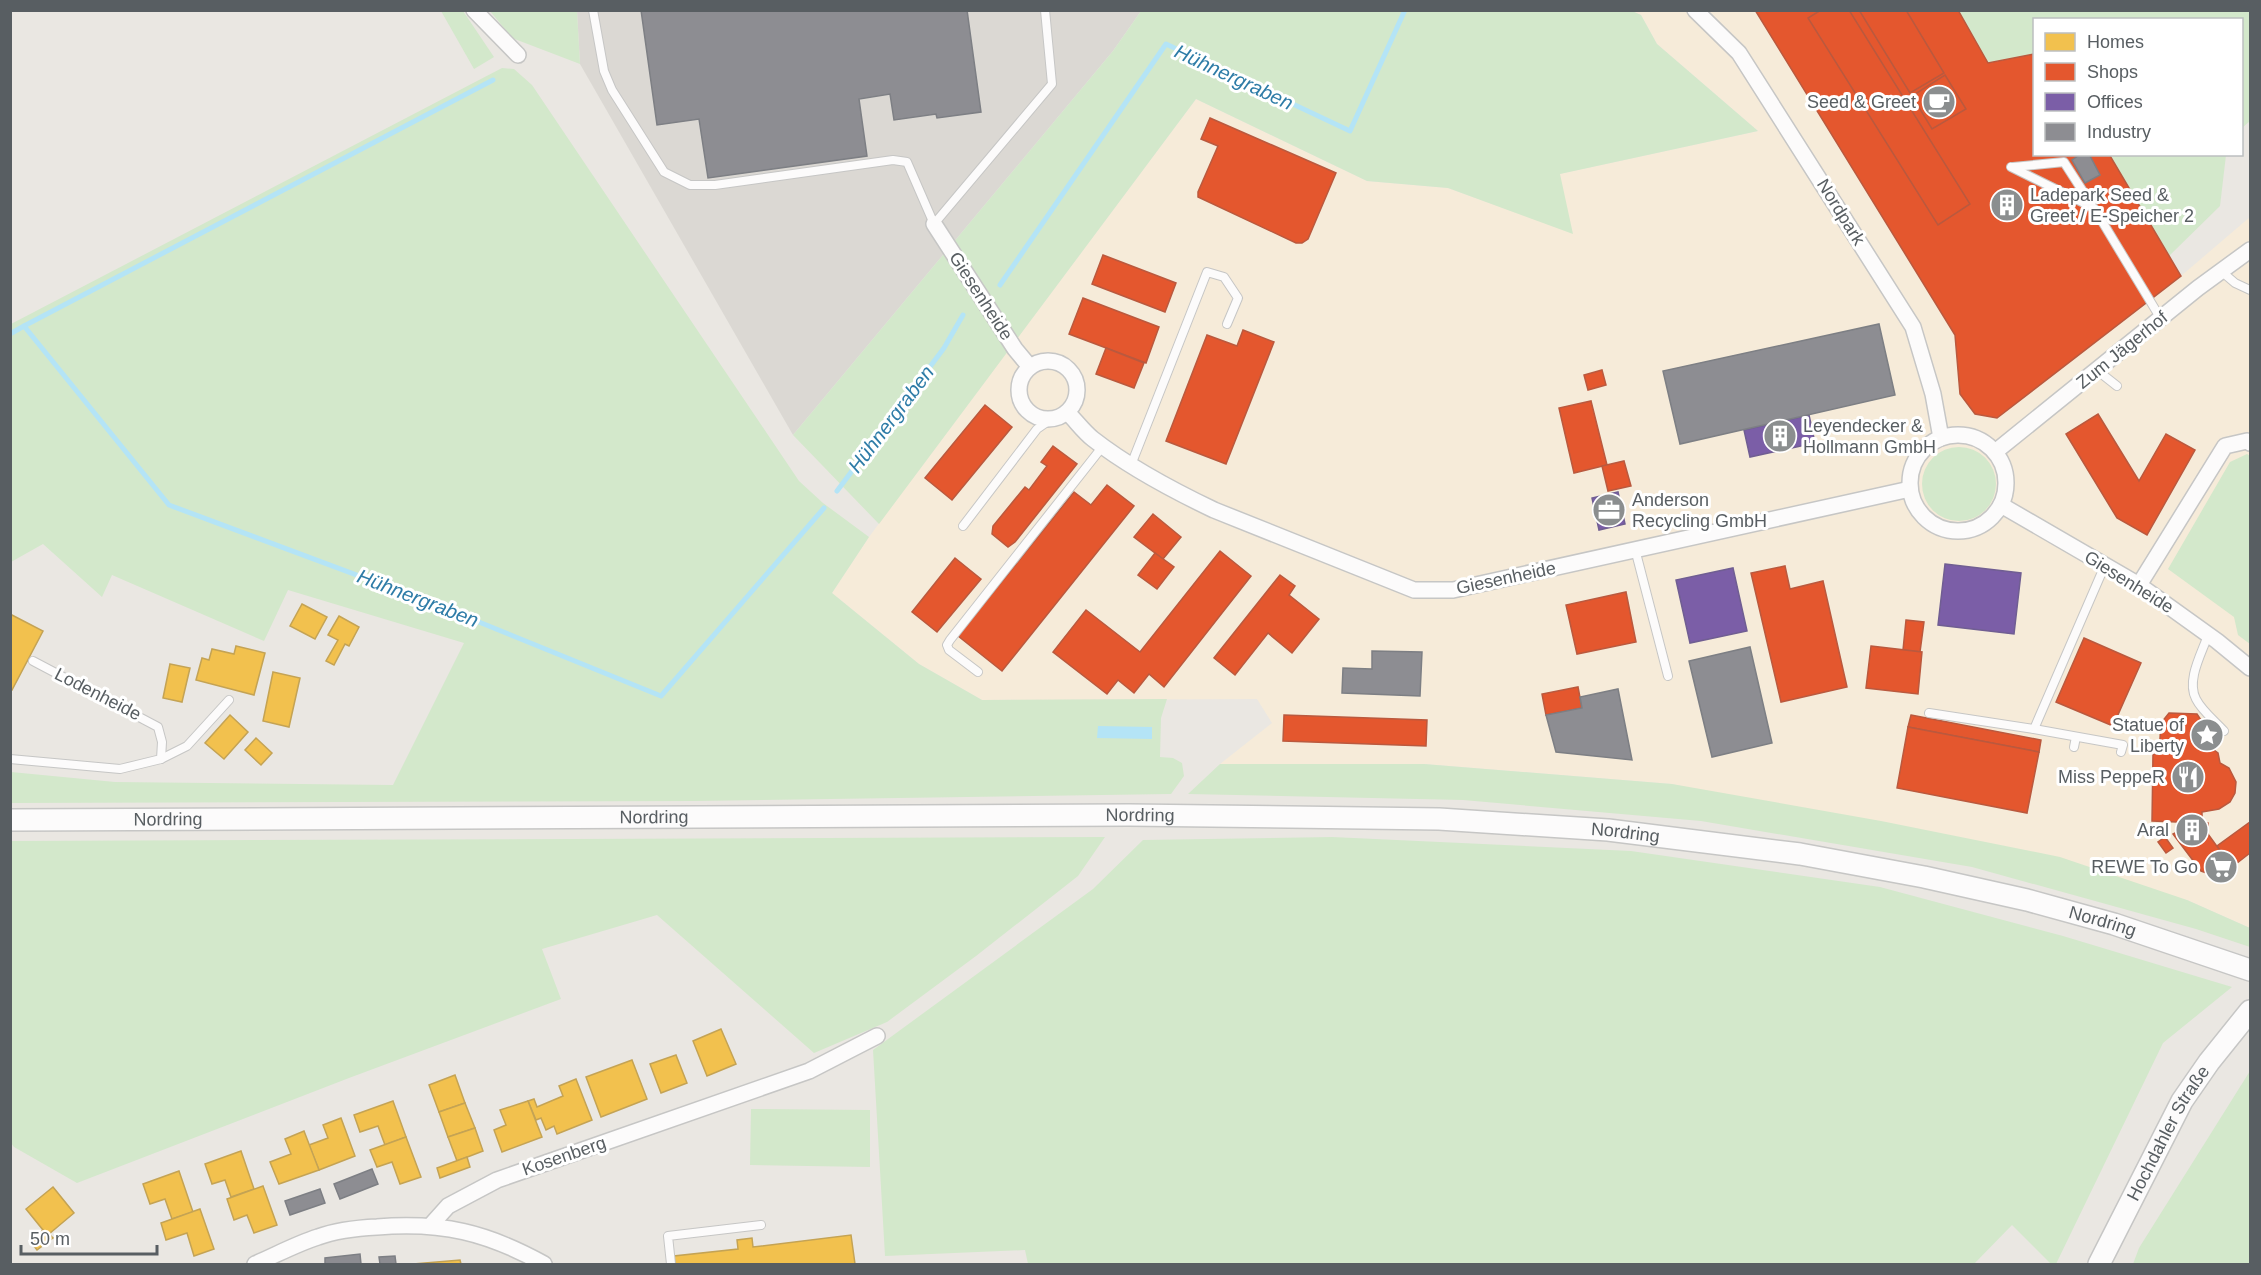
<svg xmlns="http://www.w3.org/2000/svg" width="2261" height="1275" font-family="Helvetica,sans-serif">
<rect width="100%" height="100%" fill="#eae7e2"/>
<polygon fill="#f6ebd9" points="1632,11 1958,11 1988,63 2034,54 2034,154 2109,155 2181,276 2250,217 2250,928 2187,900 1672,784 1424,764 1220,764 1272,723 1257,699 982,700 919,664 832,593 869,537 1196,99 1367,181 1448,188 1572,233 1559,174 1758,131 1657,44 1641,15"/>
<polygon fill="#dbd8d3" points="577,11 1141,11 1113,51 793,435 580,64"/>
<g fill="#d3e8cb">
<polygon points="441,11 463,11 494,57 474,69"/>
<polygon points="490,11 577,11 580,64 512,38"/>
<polygon points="1141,11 1632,11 1641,15 1657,44 1758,131 1560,174 1573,234 1448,188 1367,181 1196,99 879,524 793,435 1113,51"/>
<polygon points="1958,11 2250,11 2250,121 2242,128 2242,20 2034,20 2034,54 1988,63"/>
<polygon points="502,68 514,69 532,85 799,481 823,503 869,537 832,593 919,664 982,700 1167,699 1161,718 1160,757 1173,758 1182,763 1184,776 1171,794 694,801 11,803 11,772 115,782 393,785 464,643 288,590 264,641 112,575 102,597 43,544 11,562 11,324"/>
<polygon points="2109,155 2226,155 2220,206 2169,256"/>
<circle cx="1959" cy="484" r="37"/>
<polygon points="2247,454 2250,456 2250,644 2238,635 2234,617 2168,569 2230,462"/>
<polygon points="1220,764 1424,764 1672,784 1881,821 2060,857 2187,900 2250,928 2250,947 2196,929 1972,867 1701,821 1463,800 1188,794"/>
<polygon points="1105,837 1078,876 976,956 887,1022 814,1053 657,915 542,949 561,999 349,1078 77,1183 14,1147 11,1143 11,841"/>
<polygon points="1332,837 1631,851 1880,887 2063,936 2232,987 2163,1043 2056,1264 2051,1264 2012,1225 1974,1264 1028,1264 1025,1250 885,1256 873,1050 1093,889 1143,840"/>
<polygon points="2250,1071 2250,1264 2133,1264 2139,1248"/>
<polygon points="751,1109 870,1110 870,1167 750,1165"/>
</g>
<polygon fill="#b4e4f6" points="1098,726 1152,727 1152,739 1097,738"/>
<g fill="#f2c14e" stroke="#c4a354" stroke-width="1.5">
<polygon points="302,604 327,617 315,639 290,626"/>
<polygon points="10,614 43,631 12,690 10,689"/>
<polygon points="339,616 359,627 349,646 345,644 334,665 326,661 338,640 328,635"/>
<polygon points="236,646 265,653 254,695 196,680 202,658 209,660 212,649 234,654"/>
<polygon points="170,664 190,668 182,702 163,698"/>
<polygon points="273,672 300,678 289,727 263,721"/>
<polygon points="230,715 248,732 224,759 205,743"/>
<polygon points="256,738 272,753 261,765 245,750"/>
<polygon points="721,1029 736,1064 707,1076 693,1041"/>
<polygon points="676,1055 687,1083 661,1093 650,1064"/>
<polygon points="632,1060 647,1099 601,1117 586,1077"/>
<polygon points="455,1075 465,1103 439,1112 429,1085"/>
<polygon points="576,1079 592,1120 557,1134 554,1126 546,1130 541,1118 536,1120 528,1101 534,1099 537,1107 563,1096 559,1086"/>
<polygon points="393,1101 406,1137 385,1145 378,1126 360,1132 354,1115"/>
<polygon points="528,1101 542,1137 502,1152 494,1130 506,1125 500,1110"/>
<polygon points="465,1103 475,1128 448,1137 439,1112"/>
<polygon points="341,1118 355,1156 319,1170 309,1145 328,1138 323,1125"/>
<polygon points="475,1128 483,1151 457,1161 448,1137"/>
<polygon points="304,1131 319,1170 279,1184 270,1162 291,1154 285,1139"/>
<polygon points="406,1137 421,1177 400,1184 392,1162 377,1167 370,1150"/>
<polygon points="241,1151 254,1189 231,1197 225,1180 212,1184 205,1164"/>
<polygon points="467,1157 470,1167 440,1178 437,1168"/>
<polygon points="179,1171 193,1212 172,1219 165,1199 150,1204 143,1184"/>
<polygon points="263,1186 277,1225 254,1233 247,1215 234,1220 227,1199"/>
<polygon points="53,1187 74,1213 49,1234 53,1238 37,1250 30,1241 43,1230 26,1209"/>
<polygon points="200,1209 214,1249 194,1256 187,1233 166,1240 161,1223"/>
<polygon points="851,1235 855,1264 675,1264 674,1256 738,1249 737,1240 752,1238 753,1247"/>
<polygon points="460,1260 461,1264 413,1264"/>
</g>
<g fill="#e4572e" stroke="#ba593e" stroke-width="1.5">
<polygon points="1755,10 1958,10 1988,63 2034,54 2034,154 2109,154 2181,276 1997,418 1975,414 1960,394 1955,335"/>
<polygon points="1821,10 1849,10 1970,204 1938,225 1808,18"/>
<polygon points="1859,10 1906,10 1944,73 1910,93"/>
<polygon points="1945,75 1966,109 1932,129 1912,96"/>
<polygon points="1210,118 1336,173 1308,239 1302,243 1296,243 1198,197 1198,192 1218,146 1201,139"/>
<polygon points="1103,255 1176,283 1165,312 1092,284"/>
<polygon points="1083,298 1159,327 1146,363 1069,334"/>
<polygon points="1243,330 1274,342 1226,464 1166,441 1207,335 1237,346"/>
<polygon points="1106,348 1144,363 1134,388 1096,374"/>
<polygon points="1602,370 1606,385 1588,390 1584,375"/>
<polygon points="1591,401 1607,465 1574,473 1559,408"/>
<polygon points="985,405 1012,427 952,500 925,478"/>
<polygon points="2098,414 2139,481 2166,434 2195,450 2147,535 2117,518 2066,434"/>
<polygon points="1053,446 1077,464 1015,542 1008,547 992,534 993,526 1025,487 1029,490 1047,466 1041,462"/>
<polygon points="1624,461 1631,486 1608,491 1602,466"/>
<polygon points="1107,485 1134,506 1002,671 958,636 1074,492 1091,505"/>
<polygon points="1153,514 1181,537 1163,559 1134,537"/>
<polygon points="1220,551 1251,576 1164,687 1149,674 1134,693 1118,680 1107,694 1053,652 1086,610 1140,652"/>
<polygon points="1155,553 1174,567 1157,589 1138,575"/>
<polygon points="955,558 981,579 937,632 912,612"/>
<polygon points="1785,566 1790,589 1823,581 1847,687 1781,702 1751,573"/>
<polygon points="1280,575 1295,586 1289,595 1319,619 1292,653 1268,633 1235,675 1214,658"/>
<polygon points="1626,592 1636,642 1577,654 1566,605"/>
<polygon points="1906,620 1924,622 1920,652 1903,650"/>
<polygon points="2084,638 2141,663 2113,726 2056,702"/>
<polygon points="1871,646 1922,652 1918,694 1866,688"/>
<polygon points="1578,687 1582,708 1546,715 1542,694"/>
<polygon points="2169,713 2197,714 2201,720 2202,748 2211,748 2218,753 2220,763 2229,768 2236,782 2235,793 2230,802 2219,809 2202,812 2202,823 2152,821 2153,754 2159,754 2161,723"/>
<polygon points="1284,715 1427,720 1426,746 1283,741"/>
<polygon points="1911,715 2041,740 2039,752 1908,727"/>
<polygon points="1908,727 2039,752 2027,813 1897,788"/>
<polygon points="2250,822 2250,853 2232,867 2217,846"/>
<polygon points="2177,823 2208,823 2208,834 2177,832"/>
<polygon points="2177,832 2208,834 2232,867 2218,877 2201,871 2173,834"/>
<polygon points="2165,837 2173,848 2166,853 2158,842"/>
</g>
<g fill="#7b5ea7" stroke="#705e92" stroke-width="1.5">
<polygon points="1809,415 1815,443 1750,457 1744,430"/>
<polygon points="1618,492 1625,524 1599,530 1592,498"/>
<polygon points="1945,564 2021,573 2014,634 1938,625"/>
<polygon points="1733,568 1747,631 1690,643 1676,580"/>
</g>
<g fill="#8d8d92" stroke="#7d7f84" stroke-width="1.5">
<polygon points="641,10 967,10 981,112 937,118 936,114 894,120 890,94 859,99 867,156 708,178 699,119 657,125"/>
<polygon points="2081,154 2089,154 2100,175 2085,183 2072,160"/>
<polygon points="1879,324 1895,395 1680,444 1663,371"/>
<polygon points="1750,647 1772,743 1712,757 1689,661"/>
<polygon points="1372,651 1422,652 1420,696 1342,693 1343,668 1372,669"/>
<polygon points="1618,689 1632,760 1556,752 1546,715 1582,708 1580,697"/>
<polygon points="372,1169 378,1184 340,1199 334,1184"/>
<polygon points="320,1189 325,1203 290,1215 285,1201"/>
<polygon points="360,1254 361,1264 325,1264 325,1258"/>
<polygon points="395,1256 396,1264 380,1264 379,1257"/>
</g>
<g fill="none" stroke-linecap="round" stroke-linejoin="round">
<g stroke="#b4e4f6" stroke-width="5">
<polyline points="1000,285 1166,44 1350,131 1405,10"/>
<polyline points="24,326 493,80"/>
<polyline points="10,334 24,326 169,505 437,605 661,696 824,508"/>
<polyline points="837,491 944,348 963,315"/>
</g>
<defs>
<g id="lane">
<polyline points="593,10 604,71 612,90 664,172 690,185 715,185 893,160 907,162 934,224 1052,84 1045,10"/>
<polyline points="2011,167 2094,208 2161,319"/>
<polyline points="2013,167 2064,162 2091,204"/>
<polyline points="2221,271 2235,283 2250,290"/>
<polyline points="2098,371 2117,386"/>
<polyline points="1131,465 1207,272 1224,277 1238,298 1227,324"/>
<polyline points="963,526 1037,429 1050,420"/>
<polyline points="1635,549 1668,676"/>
<path d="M2208,635C2202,653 2186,680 2196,699C2202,711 2215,721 2224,731"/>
<polyline points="978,672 949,650 947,645 950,640 1103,446"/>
<polyline points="1929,713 2034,729 2105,565"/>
<polyline points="2034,729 2123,745 2121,752"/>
<polyline points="2074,747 2076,737"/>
<polyline points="10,759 120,769 161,759 162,742 158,727 33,661"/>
<polyline points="161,759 187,746 229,700"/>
<polyline points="671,1264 668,1236 761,1225"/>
</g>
<g id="street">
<polyline points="474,10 518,55"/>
<polyline points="1695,10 1739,53 1913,327 1933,394 1941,438"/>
<polyline points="934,224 1015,349 1030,367"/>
<circle cx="1048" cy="390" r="29"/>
<path d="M1068,413C1076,421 1084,432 1093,439C1130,468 1172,490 1214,510L1414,590H1453L1910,489"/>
<circle cx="1958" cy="483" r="48"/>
<polyline points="1995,452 2198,288 2250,250"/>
<polyline points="2001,505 2139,585 2217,641 2250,668"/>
<polyline points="2139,585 2225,446 2247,441 2250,443"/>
<polyline points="431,1225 448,1206 497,1180 809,1071 877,1036"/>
<path d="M255,1264C276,1255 296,1244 318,1237C337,1230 357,1228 377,1227C443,1222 486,1232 544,1264"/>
</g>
<g id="secondary">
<path id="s1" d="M10,820L1129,815L1439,819L1608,830L1800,854L1924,877L2027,900L2114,924L2250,970"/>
<path id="s2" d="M2099,1264L2182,1101L2209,1062L2250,1011"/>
</g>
</defs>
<use href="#lane" stroke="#c6c6c5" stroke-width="10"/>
<use href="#street" stroke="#c6c6c5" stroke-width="18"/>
<use href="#secondary" stroke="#c6c6c5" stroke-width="24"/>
<use href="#lane" stroke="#fcfbfb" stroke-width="8"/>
<use href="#street" stroke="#fcfbfb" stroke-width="15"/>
<use href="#secondary" stroke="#fcfbfb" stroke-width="21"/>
</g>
<defs>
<symbol id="cafe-disc" viewBox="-11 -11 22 22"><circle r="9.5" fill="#8b8e8f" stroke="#fff"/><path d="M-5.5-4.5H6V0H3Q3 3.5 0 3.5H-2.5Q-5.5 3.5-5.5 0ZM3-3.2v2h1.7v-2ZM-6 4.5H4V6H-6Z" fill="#fff"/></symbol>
<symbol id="building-disc" viewBox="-11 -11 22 22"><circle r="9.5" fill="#8b8e8f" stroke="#fff"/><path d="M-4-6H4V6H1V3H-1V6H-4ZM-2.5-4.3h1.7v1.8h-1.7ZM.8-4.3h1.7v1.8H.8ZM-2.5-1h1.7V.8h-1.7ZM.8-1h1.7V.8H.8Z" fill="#fff"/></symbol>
<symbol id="office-disc" viewBox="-11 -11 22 22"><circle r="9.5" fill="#8b8e8f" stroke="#fff"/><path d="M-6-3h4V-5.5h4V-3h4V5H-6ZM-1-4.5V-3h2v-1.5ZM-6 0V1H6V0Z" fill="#fff"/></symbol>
<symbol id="sight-disc" viewBox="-11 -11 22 22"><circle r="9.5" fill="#8b8e8f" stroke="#fff"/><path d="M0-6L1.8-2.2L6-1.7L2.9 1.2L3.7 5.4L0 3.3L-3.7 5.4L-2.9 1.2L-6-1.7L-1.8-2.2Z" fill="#fff"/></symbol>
<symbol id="restaurant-disc" viewBox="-11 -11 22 22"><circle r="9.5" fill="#8b8e8f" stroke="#fff"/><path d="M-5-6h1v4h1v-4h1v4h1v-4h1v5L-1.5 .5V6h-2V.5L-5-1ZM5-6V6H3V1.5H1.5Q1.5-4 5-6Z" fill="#fff"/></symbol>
<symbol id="supermarket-disc" viewBox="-11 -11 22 22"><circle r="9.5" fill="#8b8e8f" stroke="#fff"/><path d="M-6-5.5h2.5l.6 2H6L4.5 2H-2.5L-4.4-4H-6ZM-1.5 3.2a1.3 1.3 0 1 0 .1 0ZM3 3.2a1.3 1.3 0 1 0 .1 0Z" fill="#fff"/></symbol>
</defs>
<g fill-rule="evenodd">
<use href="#cafe-disc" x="1920" y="83" width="38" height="38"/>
<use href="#building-disc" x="1988" y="186" width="38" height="38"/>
<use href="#building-disc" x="1761" y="417" width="38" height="38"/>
<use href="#office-disc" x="1590" y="491" width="38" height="38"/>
<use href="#sight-disc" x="2188" y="716" width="38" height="38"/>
<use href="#restaurant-disc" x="2169" y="758" width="38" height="38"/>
<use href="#building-disc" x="2173" y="811" width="38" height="38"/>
<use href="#supermarket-disc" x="2202" y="848" width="38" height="38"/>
</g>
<g text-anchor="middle" stroke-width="6" stroke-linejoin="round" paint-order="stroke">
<g font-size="18" fill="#585e62" stroke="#fff" text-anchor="end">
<text x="1916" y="108">Seed &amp; Greet</text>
<text x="2030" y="201" text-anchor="start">Ladepark Seed &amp;<tspan x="2030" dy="21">Greet / E-Speicher 2</tspan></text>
<text x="1803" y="432" text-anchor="start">Leyendecker &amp;<tspan x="1803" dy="21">Hollmann GmbH</tspan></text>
<text x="1632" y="506" text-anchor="start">Anderson<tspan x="1632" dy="21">Recycling GmbH</tspan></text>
<text x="2184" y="731">Statue of<tspan x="2184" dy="21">Liberty</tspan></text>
<text x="2165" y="783">Miss PeppeR</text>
<text x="2169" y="836">Aral</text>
<text x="2198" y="873">REWE To Go</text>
</g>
<g font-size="18" fill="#585e62" stroke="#fff">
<text transform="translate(1841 212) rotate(58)" y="6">Nordpark</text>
<text transform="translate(981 296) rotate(57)" y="6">Giesenheide</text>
<text transform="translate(2122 350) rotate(-39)" y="6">Zum Jägerhof</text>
<text transform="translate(1506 578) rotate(-12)" y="6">Giesenheide</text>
<text transform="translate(2129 582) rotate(32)" y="6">Giesenheide</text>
<text transform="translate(98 694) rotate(27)" y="6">Lodenheide</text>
<text dy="6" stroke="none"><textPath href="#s1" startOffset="1130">Nordring</textPath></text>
<text dy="6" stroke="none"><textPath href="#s1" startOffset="644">Nordring</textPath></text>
<text dy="6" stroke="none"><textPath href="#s1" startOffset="158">Nordring</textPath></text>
<text dy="6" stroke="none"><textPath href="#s1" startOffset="1616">Nordring</textPath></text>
<text dy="6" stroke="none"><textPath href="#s1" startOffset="2102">Nordring</textPath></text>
<text dy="6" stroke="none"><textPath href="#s2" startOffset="148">Hochdahler Straße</textPath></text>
<text transform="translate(564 1156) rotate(-19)" y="6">Kosenberg</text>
</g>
<g font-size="20" font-style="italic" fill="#2e7ca7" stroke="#fff">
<text transform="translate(1234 77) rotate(25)" y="7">Hühnergraben</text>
<text transform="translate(891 419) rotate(-53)" y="7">Hühnergraben</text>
<text transform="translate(418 598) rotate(21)" y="7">Hühnergraben</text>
</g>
</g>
<rect width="2261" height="1275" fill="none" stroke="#585e62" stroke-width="24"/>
<rect x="2033" y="18" width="210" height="138" fill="#ffffff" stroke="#bcbfc0" stroke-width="1.5"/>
<rect x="2045" y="33" width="30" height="18" fill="#f2c14e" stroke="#bcbfc0" stroke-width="1.5"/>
<text x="2087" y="48" font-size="18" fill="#585e62">Homes</text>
<rect x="2045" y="63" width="30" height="18" fill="#e4572e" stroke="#bcbfc0" stroke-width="1.5"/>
<text x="2087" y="78" font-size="18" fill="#585e62">Shops</text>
<rect x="2045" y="93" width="30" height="18" fill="#7b5ea7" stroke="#bcbfc0" stroke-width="1.5"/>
<text x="2087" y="108" font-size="18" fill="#585e62">Offices</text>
<rect x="2045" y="123" width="30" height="18" fill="#8d8d92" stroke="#bcbfc0" stroke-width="1.5"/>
<text x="2087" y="138" font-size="18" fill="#585e62">Industry</text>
<path d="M21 1245v9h136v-9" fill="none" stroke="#585e62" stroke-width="3"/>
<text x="30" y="1245" font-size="18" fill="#585e62" stroke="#ffffff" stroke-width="4.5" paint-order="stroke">50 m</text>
</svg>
